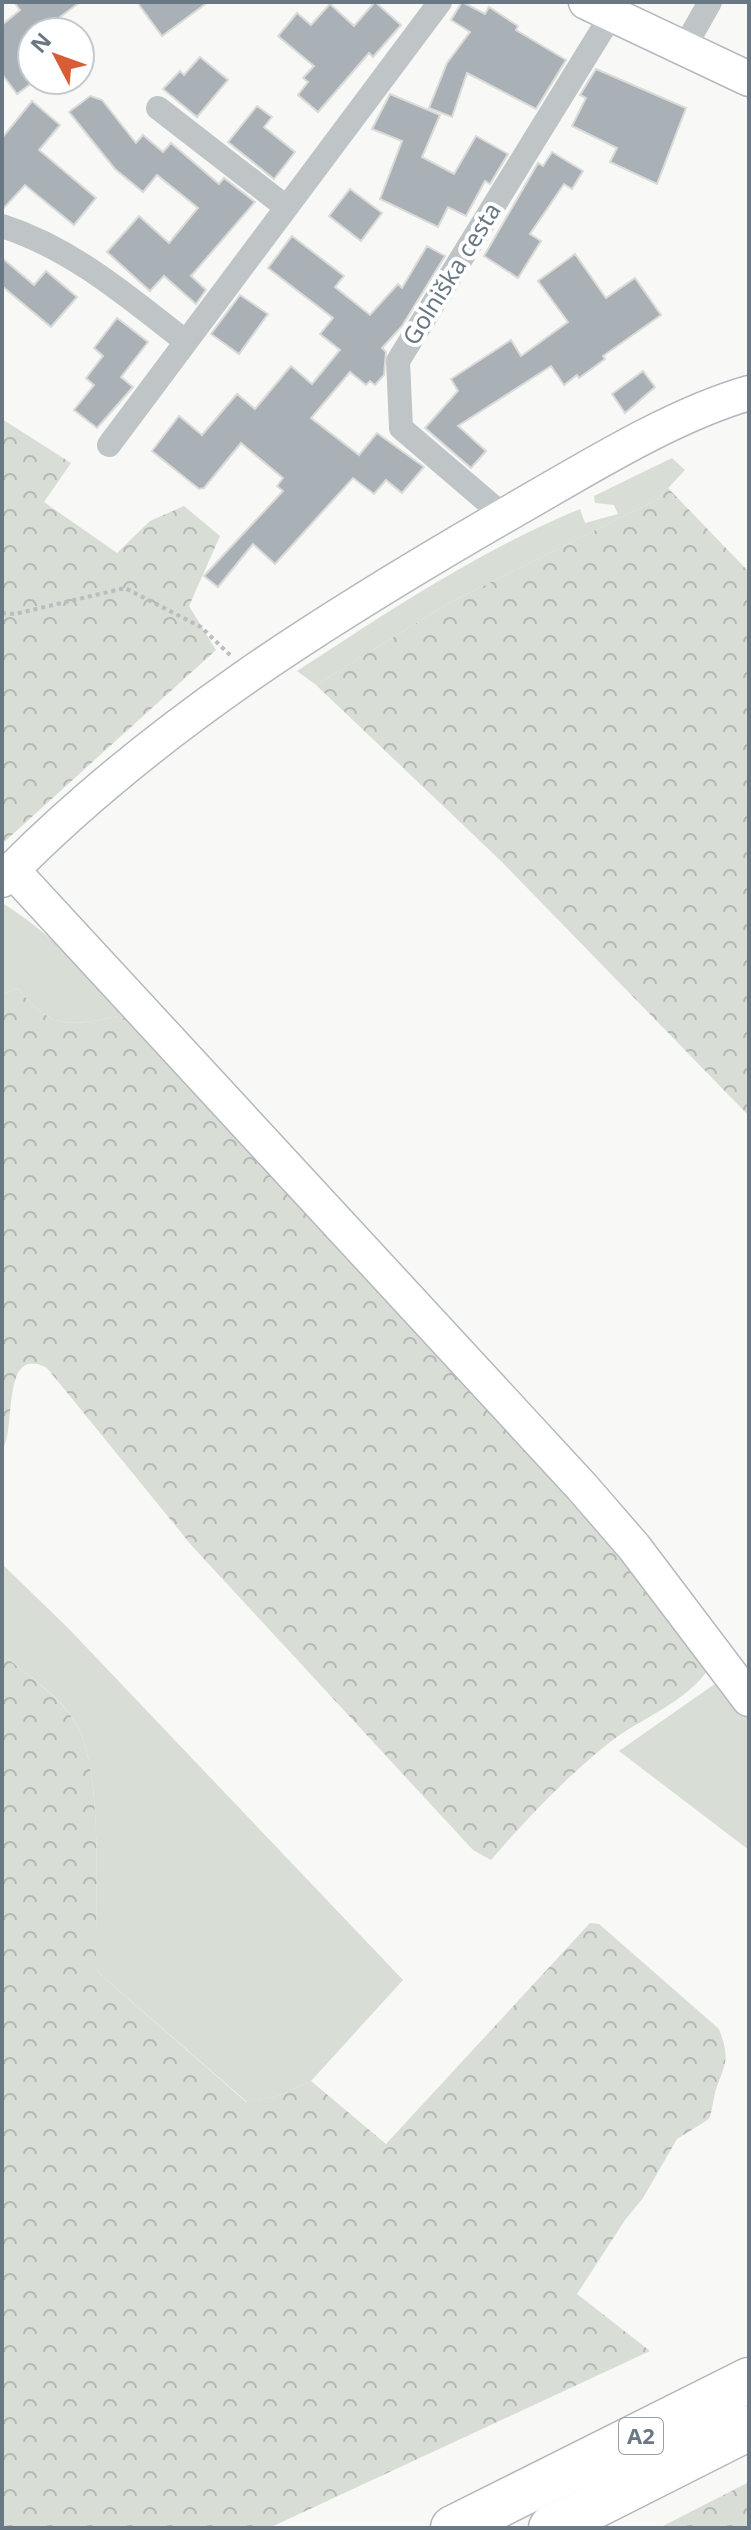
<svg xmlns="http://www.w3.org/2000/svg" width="751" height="2530" font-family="'Noto Sans',sans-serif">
<defs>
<pattern id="forest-crowns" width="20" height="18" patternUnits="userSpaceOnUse" patternTransform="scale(2)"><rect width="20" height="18" fill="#d8ddd5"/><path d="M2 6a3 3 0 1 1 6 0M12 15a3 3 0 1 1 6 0" fill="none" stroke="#b3b8b2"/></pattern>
</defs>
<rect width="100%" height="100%" fill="#f8f8f6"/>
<g fill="#d8ddd5">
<path d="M672,458L685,470L658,499L449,603L316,685L297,671C387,612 480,550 580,509L585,523L618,514L614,505L595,503L594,496Z"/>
<path d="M2,903C50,932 86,973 124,1015C74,1025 52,1033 18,988L2,994Z"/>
<path d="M2,1564L68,1628L403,1980L311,2081L275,2097L247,2102L99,1973L96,1961C95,1902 104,1775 77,1725C61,1695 26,1676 2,1653Z"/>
<polygon points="719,1681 749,1712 749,1850 619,1751"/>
</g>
<g fill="url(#forest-crowns)">
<polygon points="2,419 71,463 44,502 117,553 150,521 184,506 220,536 189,606 216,650 2,844"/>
<polygon points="668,488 749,572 749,1116 502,862 316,685 449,603 658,499"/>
<path d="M18,988C52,1033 74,1025 124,1015L367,1267L714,1660C695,1698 647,1715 614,1739C570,1773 527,1818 491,1860L473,1850L192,1546L47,1368C0,1343 17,1429 2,1451V994Z"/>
<path d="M2,1653C26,1676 60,1695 77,1725C104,1775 95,1902 96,1961L99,1973L246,2102L275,2097L311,2081L386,2144L590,1923L599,1924L719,2029C729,2056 727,2061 717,2086C713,2097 713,2109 709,2119L677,2139L643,2198L625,2220L577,2294L650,2351L269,2528H2Z"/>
<polygon points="749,2482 749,2528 659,2528"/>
</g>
<g fill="#a9b1b6" stroke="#dadad8" stroke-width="2">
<polygon points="14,2 80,2 40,32 32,32 32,38 23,44 32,57 32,83 17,94 2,74 2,25 20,10"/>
<polygon points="137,2 208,2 162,36"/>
<polygon points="375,2 401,25 373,57 369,53 318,112 298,95 308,82 303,78 314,66 278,36 297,13 311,25 330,4 354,26"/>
<polygon points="462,2 485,14 489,7 518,26 516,30 566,60 536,109 467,73 452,117 429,108 447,63 470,32 451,20"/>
<polygon points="200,57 228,80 197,117 163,89 180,71 184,75"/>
<polygon points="596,69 686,108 657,184 610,162 617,148 572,126 586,98 580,95"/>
<polygon points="390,94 440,115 422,157 454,174 476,136 508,154 490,184 485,181 466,216 448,207 438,227 380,199 402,141 372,129"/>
<polygon points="90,96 102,100 136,143 143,135 163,152 171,143 219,184 224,178 255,202 191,276 206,290 196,304 164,276 150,291 107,252 139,216 169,243 198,208 157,175 143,192 115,169 69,112"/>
<polygon points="32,101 60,125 39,150 96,198 74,225 25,185 2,210 2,138"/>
<polygon points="257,106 272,117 264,127 295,152 274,179 228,142"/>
<polygon points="552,152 583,171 572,189 564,184 530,234 541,241 518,278 484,256 538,163 543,166"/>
<polygon points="350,189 382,213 361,241 329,216"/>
<polygon points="292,236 344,276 335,287 370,315 398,284 402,288 427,246 445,256 402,326 382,348 386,352 384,375 375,385 370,381 366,385 350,372 311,418 359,455 377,433 424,467 402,493 386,480 374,494 353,478 275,564 253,544 218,587 204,576 283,491 277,486 283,478 241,443 204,488 199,489 152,451 179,416 202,435 237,394 255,409 291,366 312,384 340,350 320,334 333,318 268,268"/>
<polygon points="575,254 606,298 635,278 661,315 603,356 605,359 579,378 577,375 564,385 551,366 458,426 486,451 471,468 425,428 458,391 451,379 511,340 521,356 568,322 538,281"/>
<polygon points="2,258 34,285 46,271 77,297 51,327 2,286"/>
<polygon points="240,295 268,314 239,354 211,334"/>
<polygon points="117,318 148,342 121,377 133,387 97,428 74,410 94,385 86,378 103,356 94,348"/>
<polygon points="643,371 655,387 625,413 612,394"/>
</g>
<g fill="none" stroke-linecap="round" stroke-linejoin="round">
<defs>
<g id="secondary">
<polyline points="586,2 749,79"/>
<polyline points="12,870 582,1487 634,1547 749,1699"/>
<path d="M2,880C151,727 332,615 516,509C586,469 672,415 749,393"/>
</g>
<g id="highway">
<polyline points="453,2528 749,2380"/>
<polyline points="551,2528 749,2428"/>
</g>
</defs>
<use href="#secondary" stroke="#b4b9be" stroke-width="37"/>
<use href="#highway" stroke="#b3b7ba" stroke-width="47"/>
<polyline stroke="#babdbf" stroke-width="4" stroke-dasharray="4 4" stroke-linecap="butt" points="2,613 15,614 125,588 201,627 230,655"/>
<g stroke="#bfc4c7" stroke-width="24">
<polyline points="684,48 710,2"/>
<polyline points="158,108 286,207"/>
<path d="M2,226C73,249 127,296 185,341"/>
<polyline points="109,445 440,2"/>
<polyline points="504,516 401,428 398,361 612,14"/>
</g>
<use href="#secondary" stroke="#fff" stroke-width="34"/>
<use href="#highway" stroke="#fff" stroke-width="44"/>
</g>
<g text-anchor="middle" stroke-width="8" stroke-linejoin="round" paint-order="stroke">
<rect fill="#fff" stroke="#96a0aa" stroke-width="2" x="619" y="2418" width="44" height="36" rx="6"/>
<g font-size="22" font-weight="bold" fill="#697885">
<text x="641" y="2444">A2</text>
</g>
<g font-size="24" fill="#697885" stroke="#fff">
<text transform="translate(452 274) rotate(-58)" y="8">Golniška cesta</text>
</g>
</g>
<rect width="751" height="2530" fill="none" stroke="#697885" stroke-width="8"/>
<g transform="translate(56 56) rotate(311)"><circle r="38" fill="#ffffff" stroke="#c3c9ce" stroke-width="2"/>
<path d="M0-6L14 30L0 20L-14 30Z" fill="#d85c35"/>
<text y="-12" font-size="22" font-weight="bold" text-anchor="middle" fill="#697885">N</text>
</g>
</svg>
